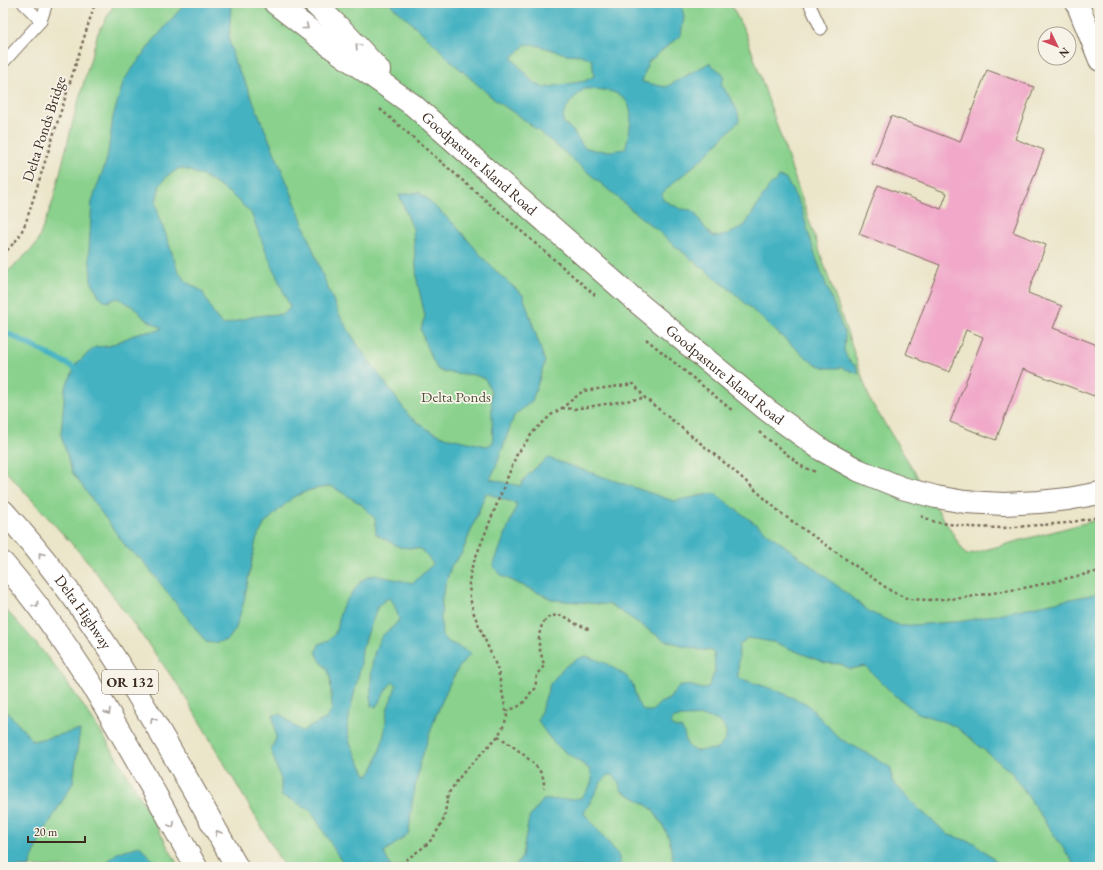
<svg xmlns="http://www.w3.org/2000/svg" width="1103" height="870" font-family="'EB Garamond',serif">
<rect width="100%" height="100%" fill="#f7f3e8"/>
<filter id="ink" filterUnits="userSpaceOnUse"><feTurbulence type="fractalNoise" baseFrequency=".025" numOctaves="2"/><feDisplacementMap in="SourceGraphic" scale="8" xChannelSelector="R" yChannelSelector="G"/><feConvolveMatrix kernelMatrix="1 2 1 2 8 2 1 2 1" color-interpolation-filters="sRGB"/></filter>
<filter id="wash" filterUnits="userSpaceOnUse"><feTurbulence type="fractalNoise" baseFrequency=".012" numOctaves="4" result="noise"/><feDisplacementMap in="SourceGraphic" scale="16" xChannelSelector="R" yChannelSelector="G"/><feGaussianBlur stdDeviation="0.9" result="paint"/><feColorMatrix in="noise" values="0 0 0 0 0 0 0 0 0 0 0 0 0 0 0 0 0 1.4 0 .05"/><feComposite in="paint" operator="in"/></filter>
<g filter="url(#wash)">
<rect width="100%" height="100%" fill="#ebe5c9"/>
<g fill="#89d18d" stroke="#627e56">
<polygon points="115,3 730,3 746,34 870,400 966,555 1100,519 1100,867 284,867 265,833 180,688 90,564 3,468 3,276 31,250 37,243 53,201 75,113 98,33"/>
<path d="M3,607C76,681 130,777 179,867H3Z"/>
</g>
<g fill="#45b2c2" stroke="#406e70" fill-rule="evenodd">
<path d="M189,3H228L231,6L229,39L235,63L245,82L291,192L327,286L340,316L359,347L410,417L429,430L445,437L487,446L493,443L491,391L485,379L475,375L443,372L437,369L426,346L421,329L425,316L417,280L413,229L399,195L419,192L454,224L486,261L501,276L523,295L545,362L532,401L514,416L496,467L490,479L520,486C526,474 537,467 548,458L674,501L714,493L816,569L870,612L900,626L964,621L1100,593V867H1076L1012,773L955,726L918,713L893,694L865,666L850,669L841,664L825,663L773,642L747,638L739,645L738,678L776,690L807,704L840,739L867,753L891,768L892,781L919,809L949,835L975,843L1003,867H674L669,838L662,824L652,809L637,799L622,791C619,784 618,779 612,775H609L602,781L584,813L618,854L621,867H515L522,857L529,818L543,800L573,799L581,798C590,787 597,780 587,767C565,752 551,745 538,720L550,684L563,668L577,659L586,656L606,663L626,676L633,685L637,702L644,711H652L660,703L669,699L678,687L689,685L703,689L709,686L715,671L714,653L709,650H700L664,640L611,605L554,600L502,576L493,566L517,504L486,493L462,553L451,566L442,597L441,621L442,636L447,641L471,653L459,667L449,685L435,718L420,763L412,803L409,833L384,853L391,867H374L371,863L366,867H347L340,859L311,811L290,799L281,796V780L271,750L276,738L273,715L281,714L293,725L302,731L327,718L332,709L330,676L327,669L321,662L316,652L319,644L329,640L334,635L338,625L340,613L343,605L360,582L367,577L374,575L413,583L433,564L421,549L399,547L376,534L375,519L361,504L331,486L310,490L293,497L265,523L256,540L244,601L236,628L228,640L213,643L206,642L143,561L127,548L72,472L61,435L65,388L77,363L95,347L109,346L141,332L157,331L162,328L144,318L135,308L118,298L107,302L99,296L91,281L89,250L92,201L107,159L113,117L124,80L153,41L183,6ZM180,168L190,171L209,179L232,195L251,213L267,254L290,307L284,314L264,315L251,317L223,325L215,316L202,291L188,283L178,271L166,235L159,218L156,202L160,185L167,176ZM390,598L394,604L399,619C394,629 384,631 380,639C369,659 371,684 371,706L376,707L388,687L393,682L396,684C395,692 391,699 388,707C386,714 386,722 385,729C383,740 376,767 369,775H366L350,743L347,729L350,712L361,664L362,649L378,606L385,600ZM679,717C690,718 703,714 713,719C723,722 731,733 723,743C721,745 719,748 716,749C710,750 701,750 695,751C681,743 688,736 681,728H676L671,725L672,719Z"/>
<path d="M389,3H681L684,17L681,35L648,62L642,82L666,87L709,63C714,68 721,70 724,77L721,84C727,94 740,109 739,121L701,160L673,183L662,194L663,200L681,209L691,210L695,213L705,228L712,236L719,237L735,231L745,225L768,188L779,177L786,179L801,207L815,255L845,335L844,350L848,360L856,366L859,374L843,368H827L815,364L808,359L781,336L733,292L670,242L657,230L639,216L564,152L526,121L495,100L453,63L428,38ZM526,44L540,46L565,54L581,55L592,60L594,76L585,81L543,88L531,80L512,58ZM584,89C633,88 637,107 625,149L610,151L594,150L584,147L572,130L563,122C562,108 575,97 584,89Z"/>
<polygon points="3,706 3,707 33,741 80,730 73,783 41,837 29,867 3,867"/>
<polygon points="140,846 159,867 102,867 118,852"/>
</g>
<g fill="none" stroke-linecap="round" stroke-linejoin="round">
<polyline stroke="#45b2c2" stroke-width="5.5" points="3,331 75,368"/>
</g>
<g id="blocks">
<polygon fill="#f1a8c9" points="987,70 1034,87 1015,139 1044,150 1013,232 1046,245 1028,293 1062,306 1053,328 1100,346 1100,380 1094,396 1023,369 996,440 950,422 983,337 966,330 950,372 918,360 918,359 906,354 940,265 859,234 878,185 941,209 947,193 872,164 891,116 960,142"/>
</g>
</g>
<g filter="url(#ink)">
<use href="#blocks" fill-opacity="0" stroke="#796b5a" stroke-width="1"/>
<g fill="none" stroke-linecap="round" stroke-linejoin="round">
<defs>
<g id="service">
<polyline points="809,3 821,29"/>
<polyline points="41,21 47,3"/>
<polyline points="3,63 41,21 23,3"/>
</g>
<polyline id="minor" points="1077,3 1100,60"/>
<g id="secondary">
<path id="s1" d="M275,3L334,49L413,105L637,302L767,410L822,450L858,470L902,488L936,497L965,502L1004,504L1039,502L1068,499L1100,493"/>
<polyline points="314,3 346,34 379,70"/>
</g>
<g id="motorway">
<path id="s2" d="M3,511C100,616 167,744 237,867"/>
<path d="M3,563C82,654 137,762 196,867"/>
</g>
</defs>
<use href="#service" stroke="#796b5a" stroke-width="13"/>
<use href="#minor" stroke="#796b5a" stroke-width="24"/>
<use href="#secondary" stroke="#796b5a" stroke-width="24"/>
<use href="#motorway" stroke="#796b5a" stroke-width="24"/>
<g stroke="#796b5a" stroke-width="2.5" stroke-dasharray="3 3" stroke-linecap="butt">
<polyline points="380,109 595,295"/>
<polyline points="3,255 19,237 26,222 95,3"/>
<polyline points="646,339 733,411"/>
<polyline points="562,408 574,409 644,398"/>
<polyline points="759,432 803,467 816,472"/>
<polyline points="921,516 935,522 970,527 1003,528 1066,523 1100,517"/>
<path d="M506,711C512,709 520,707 524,702C529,696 529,693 535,689L537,674L544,666C543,659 540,652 539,645C538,627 545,610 565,617C569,618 572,622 576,624C581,626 585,627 590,630"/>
<path d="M498,736C511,745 535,761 542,775C544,779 544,783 544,788"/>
<polyline points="396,867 425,846 433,838 444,819 448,794 462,774 498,736 503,727 507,717 498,670 474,614 470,598 469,583 471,569 516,456 533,432 551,415 562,408 583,391 634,384 645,398 731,468 782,514 891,591 908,599 928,600 963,598 1029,587 1100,571"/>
</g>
<use href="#service" stroke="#fff" stroke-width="11"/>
<use href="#minor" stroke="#fff" stroke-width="22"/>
<use href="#secondary" stroke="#fff" stroke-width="22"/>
<use href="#motorway" stroke="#fff" stroke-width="22"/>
</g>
<defs><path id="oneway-chevron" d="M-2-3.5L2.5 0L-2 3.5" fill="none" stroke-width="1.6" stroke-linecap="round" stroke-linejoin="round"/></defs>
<g stroke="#a79f9a">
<use href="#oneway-chevron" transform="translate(306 27) rotate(38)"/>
<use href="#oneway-chevron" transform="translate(358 46) rotate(-133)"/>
<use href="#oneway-chevron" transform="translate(41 555) rotate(-128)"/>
<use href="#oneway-chevron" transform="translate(36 605) rotate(52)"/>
<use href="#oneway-chevron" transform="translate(108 712) rotate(59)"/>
<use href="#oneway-chevron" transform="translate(153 720) rotate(-120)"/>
<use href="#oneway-chevron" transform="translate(172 825) rotate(61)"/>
<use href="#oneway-chevron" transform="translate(218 833) rotate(-120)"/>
</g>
</g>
<g text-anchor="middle" stroke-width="3.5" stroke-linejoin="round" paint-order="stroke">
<rect fill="#f7f3e8" stroke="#73665b" stroke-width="1" x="102" y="670" width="56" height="24" rx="3"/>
<g font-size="14" font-weight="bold" fill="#3b2a1e">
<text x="130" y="687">OR 132</text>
</g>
<g font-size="15" fill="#3b2a1e" stroke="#f7f3e8">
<text transform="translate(44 129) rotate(-72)" y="5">Delta Ponds Bridge</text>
<text dy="5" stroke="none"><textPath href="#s1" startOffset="260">Goodpasture Island Road</textPath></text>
<text dy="5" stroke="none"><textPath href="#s1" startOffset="584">Goodpasture Island Road</textPath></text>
<text dy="5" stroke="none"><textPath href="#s2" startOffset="129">Delta Highway</textPath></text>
</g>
<g font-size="15" fill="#4e543a" stroke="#f7f3e8">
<text x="456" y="402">Delta Ponds</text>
</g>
</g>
<rect width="1103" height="870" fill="none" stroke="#f7f3e8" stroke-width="16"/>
<g transform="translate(1057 46) rotate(133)"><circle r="19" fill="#f7f3e8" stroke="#aca397"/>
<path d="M0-3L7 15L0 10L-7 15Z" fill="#d1495b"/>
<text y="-6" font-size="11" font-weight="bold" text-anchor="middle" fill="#3b2a1e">N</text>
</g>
<path d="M28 836v6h57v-6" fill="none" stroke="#3b2a1e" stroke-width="2"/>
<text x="34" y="836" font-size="12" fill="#3b2a1e" stroke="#f7f3e8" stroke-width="3" paint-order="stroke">20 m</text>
</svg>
